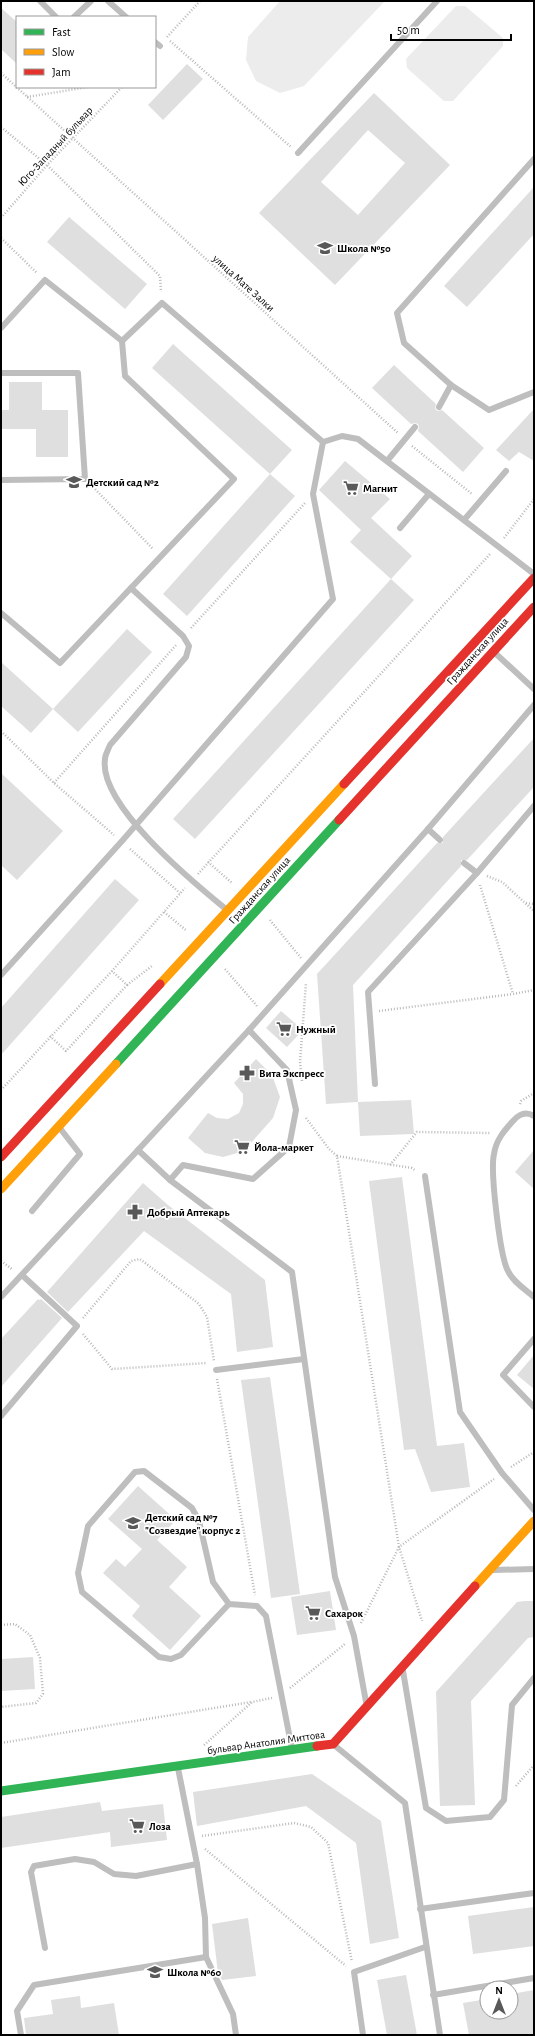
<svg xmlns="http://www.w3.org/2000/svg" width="535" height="2036" font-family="'Alegreya Sans',sans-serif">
<rect width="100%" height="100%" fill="#fff"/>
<g fill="#ececec">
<polygon points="280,1 385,1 304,86 280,93 256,81 246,60 248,37"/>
<polygon points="456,6 465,6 503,38 503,46 453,101 444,101 407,68 406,59"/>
</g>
<g fill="#dfdfdf" fill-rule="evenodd">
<polygon points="1,8 17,22 17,64 1,49"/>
<polygon points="187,64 203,79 163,120 148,105"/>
<path d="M374,93L450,165L335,285L259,213ZM368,130L405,163L358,215L321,182Z"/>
<polygon points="534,187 534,234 467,307 444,286"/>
<polygon points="69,217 147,284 125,309 47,242"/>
<polygon points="173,344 292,450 270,474 152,368"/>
<polygon points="394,365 436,404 435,408 437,411 442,410 484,448 463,472 418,431 419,427 418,424 415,423 411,424 372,388"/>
<polygon points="9,382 42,382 42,410 68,410 68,457 36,457 36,429 1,429 1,410 9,410"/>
<polygon points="534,409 534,461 519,452 509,461 496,450"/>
<polygon points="345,461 390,499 371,518 412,556 391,579 350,542 361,530 319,490"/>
<polygon points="270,474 295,496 187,616 163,594"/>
<polygon points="391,579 414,600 195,839 173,819"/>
<polygon points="127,629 152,652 78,732 53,709"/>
<polygon points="1,662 53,709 31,733 1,706"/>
<polygon points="534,738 534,787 467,860 461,860 461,866 353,985 358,1102 326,1104 317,974 437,843 443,843 443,837"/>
<polygon points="1,773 63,831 17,880 1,865"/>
<polygon points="115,879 139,900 1,1055 1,1008"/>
<polygon points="281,1011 303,1030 287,1047 266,1028"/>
<polygon points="256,1059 272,1075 280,1097 273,1118 244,1151 223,1157 205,1153 188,1138 208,1113 217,1118 228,1119 239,1113 243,1104 243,1094 234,1083"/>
<polygon points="411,1100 414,1134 360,1136 358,1102"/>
<polygon points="534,1150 534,1189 515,1172"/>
<polygon points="402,1177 437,1446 464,1443 470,1487 431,1492 415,1449 404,1450 369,1181"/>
<polygon points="143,1183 168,1205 265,1280 273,1347 237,1352 231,1294 144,1231 68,1312 47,1292"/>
<polygon points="38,1299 39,1300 41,1299 62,1318 1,1387 1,1339"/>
<polygon points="534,1355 534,1389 517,1375"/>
<polygon points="270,1377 300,1594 271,1598 241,1380"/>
<polygon points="138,1486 176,1520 157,1540 187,1567 169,1587 201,1616 170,1650 132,1616 140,1606 103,1573 116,1559 125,1567 142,1549 108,1519"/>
<polygon points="330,1591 336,1630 297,1635 291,1597"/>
<polygon points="525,1601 534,1601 534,1637 528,1638 471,1701 475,1805 440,1806 436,1692 517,1602"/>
<polygon points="33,1657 35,1689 1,1691 1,1659"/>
<polygon points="312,1774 381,1821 399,1938 370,1944 356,1843 306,1806 197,1826 193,1792"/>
<polygon points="100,1802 102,1811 163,1804 167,1840 111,1847 110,1832 1,1848 1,1817"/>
<polygon points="534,1907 534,1946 473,1954 468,1916"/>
<polygon points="248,1918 256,1976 222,1980 218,1973 212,1924"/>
<polygon points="406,1975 417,2035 387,2035 377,1980"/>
<polygon points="534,1990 534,2035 469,2035 463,2003 487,1999 487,2012 511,2012 511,1994"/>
<polygon points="80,1996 81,2008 114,2003 119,2035 26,2035 24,2018 53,2014 51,2000"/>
</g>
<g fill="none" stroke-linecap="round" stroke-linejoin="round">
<g stroke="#b9b9b9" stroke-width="2.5" stroke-dasharray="1 2" stroke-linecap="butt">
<polyline points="167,37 200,1"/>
<polyline points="170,41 291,147"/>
<polyline points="1,73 398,433"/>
<polyline points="27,97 88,87"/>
<polyline points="1,127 47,165 160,276 161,292"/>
<polyline points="1,218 47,165 122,87"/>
<polyline points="1,238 37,273"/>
<polyline points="412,446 472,494"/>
<polyline points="93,487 153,549"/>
<polyline points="504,538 534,499"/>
<polyline points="191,628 305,503"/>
<polyline points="1,731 54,783 114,835"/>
<polyline points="54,783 177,644"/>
<polyline points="130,849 180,893"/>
<polyline points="208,862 232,883"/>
<polyline points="198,874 490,554"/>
<polyline points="487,876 502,882 534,911"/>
<polyline points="480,885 513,994 534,990"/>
<polyline points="526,903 534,904"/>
<polyline points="164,912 187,931"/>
<polyline points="270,920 301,958"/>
<polyline points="225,969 257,1006"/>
<polyline points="127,985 152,966"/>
<polyline points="379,1011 513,994"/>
<polyline points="50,1036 66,1051 127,985 112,971"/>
<polyline points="302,1081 300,1062 306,983"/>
<polyline points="1,1090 112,971 185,888"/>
<polyline points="520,1104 521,1101 534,1093"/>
<polyline points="306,1118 329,1149 337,1156 399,1547 422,1621"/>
<polyline points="337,1156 412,1168 416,1171"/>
<polyline points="390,1165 417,1132 490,1133"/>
<polyline points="1,1261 12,1269"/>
<polyline points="83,1318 131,1261 140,1259 199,1304 207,1317 214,1361"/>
<polyline points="83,1334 112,1369 207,1363"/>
<polyline points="217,1379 255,1595"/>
<polyline points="511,1467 534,1452"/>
<polyline points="361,1623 399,1547 494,1479"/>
<polyline points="1,1625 15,1624 30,1635 40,1658 43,1694 36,1703 1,1707"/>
<polyline points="290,1688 345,1644"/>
<polyline points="1,1743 251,1702"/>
<polyline points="204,1745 252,1702 272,1698"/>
<polyline points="516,1786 534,1765"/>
<polyline points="202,1836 294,1823 311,1827 328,1843 352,1962"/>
<polyline points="205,1849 346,1966"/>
</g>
<g stroke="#bebebe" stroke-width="6">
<polyline points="40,1 56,17"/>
<polyline points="108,1 126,17"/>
<polyline points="74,17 91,1"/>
<polyline points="155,42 160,46"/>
<polyline points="298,153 437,1"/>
<polyline points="534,159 397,313 404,343 451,385 489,410 534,392"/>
<polyline points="1,328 45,280 122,341 162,303 323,442 342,436 358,439 534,574"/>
<polyline points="1,373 78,373 85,479 1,480"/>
<polyline points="439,407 451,385"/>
<polyline points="387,461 415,427"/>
<polyline points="464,520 506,471"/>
<polyline points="400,528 429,494"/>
<path d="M131,588L183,636L189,646L186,657L110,745C108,750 105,755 105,759C98,805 194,883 227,910"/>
<polyline points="1,613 60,663 234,479 125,376 122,341"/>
<polyline points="494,652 534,689"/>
<polyline points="428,829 440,840"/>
<polyline points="464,863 477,873"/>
<polyline points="1,975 122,841 333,599 313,494 323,442"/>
<polyline points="249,1030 428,829 534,705"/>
<polyline points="375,1084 368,992 477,873 534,806"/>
<path d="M534,1116C526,1111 519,1114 513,1121C504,1131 496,1140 494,1154C490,1171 500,1257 508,1271C513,1282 525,1289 534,1297"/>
<polyline points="138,1150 249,1030 287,1070 296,1110 289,1147 253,1179 183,1165 170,1180"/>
<polyline points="425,1176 460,1412 502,1473 534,1510"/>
<polyline points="32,1211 80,1154 59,1127"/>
<polyline points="1,1297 138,1150 170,1180 292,1272 335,1577 354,1636 366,1702"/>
<polyline points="534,1339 503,1375 534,1407"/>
<polyline points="216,1370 304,1359"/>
<polyline points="1,1416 77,1326 22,1275"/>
<polyline points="494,1570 534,1569"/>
<polyline points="229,1604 213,1582 199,1521 192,1508 144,1471 135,1472 88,1526 78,1573 82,1592 159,1657 171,1659 181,1655 229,1604 257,1606 266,1616 292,1749"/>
<polyline points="403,1671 426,1808 446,1821 490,1817 504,1800 512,1705 534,1678"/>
<polyline points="334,1745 405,1803 440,2035"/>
<polyline points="197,1864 205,1918 206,1957 233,2014 236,2035"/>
<polyline points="420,1909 534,1893"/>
<polyline points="45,1948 31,1872 34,1866 75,1859 94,1862 114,1874 136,1876 197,1864 178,1768"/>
<polyline points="433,1995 534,1978"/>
<polyline points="21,2035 17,2011 34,1985 206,1957"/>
<polyline points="363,2035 354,1972 425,1947"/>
</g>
<g stroke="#30b455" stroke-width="9">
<polyline points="116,1064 339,820"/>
<polyline points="1,1791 317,1746"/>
</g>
<g stroke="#ff9f0a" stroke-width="9">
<polyline points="160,984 344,784"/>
<polyline points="1,1189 116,1064"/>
<polyline points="475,1586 534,1521"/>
</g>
<g stroke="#e5322d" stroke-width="9">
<polyline points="344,784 534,578"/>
<polyline points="339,820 534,607"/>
<polyline points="1,1157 160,984"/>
<polyline points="317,1746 333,1744 475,1586"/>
</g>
</g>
<defs>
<symbol id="school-bare" viewBox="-9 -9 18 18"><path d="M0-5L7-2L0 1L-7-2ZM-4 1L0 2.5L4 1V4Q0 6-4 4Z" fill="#595959" stroke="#fff" stroke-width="2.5" paint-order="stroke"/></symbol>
<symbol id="supermarket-bare" viewBox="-9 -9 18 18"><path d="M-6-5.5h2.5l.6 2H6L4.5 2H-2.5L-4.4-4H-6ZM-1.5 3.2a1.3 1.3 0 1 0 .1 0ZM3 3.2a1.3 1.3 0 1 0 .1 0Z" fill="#595959" stroke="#fff" stroke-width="2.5" paint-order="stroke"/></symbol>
<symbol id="pharmacy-bare" viewBox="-9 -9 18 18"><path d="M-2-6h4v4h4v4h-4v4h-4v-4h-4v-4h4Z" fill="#595959" stroke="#fff" stroke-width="2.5" paint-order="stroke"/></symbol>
</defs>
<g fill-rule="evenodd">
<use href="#school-bare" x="314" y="237" width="22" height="22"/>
<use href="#school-bare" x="63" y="471" width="22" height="22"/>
<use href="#supermarket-bare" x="340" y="477" width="22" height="22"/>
<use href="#supermarket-bare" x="273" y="1018" width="22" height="22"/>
<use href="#pharmacy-bare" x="236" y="1062" width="22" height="22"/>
<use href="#supermarket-bare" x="231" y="1136" width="22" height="22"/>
<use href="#pharmacy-bare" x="124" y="1201" width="22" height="22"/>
<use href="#school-bare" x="122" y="1512" width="22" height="22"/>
<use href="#supermarket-bare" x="302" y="1602" width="22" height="22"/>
<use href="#supermarket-bare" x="126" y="1815" width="22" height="22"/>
<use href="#school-bare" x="144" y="1961" width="22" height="22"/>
</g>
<g text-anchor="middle" stroke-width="3.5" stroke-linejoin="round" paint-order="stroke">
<g font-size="11" fill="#000" stroke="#fff">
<text transform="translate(55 146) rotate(-47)" y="4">Юго-Западный бульвар</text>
<text transform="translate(244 283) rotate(42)" y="4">улица Мате Залки</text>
<text transform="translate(477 651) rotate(-48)" y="4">Гражданская улица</text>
<text transform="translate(259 890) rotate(-48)" y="4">Гражданская улица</text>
<text transform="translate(266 1742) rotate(-8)" y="4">бульвар Анатолия Миттова</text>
</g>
<g font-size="11" font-weight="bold" fill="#000" stroke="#fff" text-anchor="start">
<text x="337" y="252">Школа №50</text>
<text x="86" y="486">Детский сад №2</text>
<text x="363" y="492">Магнит</text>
<text x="296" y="1033">Нужный</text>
<text x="259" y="1077">Вита Экспресс</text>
<text x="254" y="1151">Йола-маркет</text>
<text x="147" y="1216">Добрый Аптекарь</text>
<text x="145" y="1521">Детский сад №7<tspan x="145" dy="13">"Созвездие" корпус 2</tspan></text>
<text x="325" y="1617">Сахарок</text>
<text x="149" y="1830">Лоза</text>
<text x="167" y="1976">Школа №60</text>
</g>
</g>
<rect width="535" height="2036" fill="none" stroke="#000000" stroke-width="4"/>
<rect x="16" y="16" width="140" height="72" fill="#ffffff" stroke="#999999"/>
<rect x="24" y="29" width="20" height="6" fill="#30b455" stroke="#999999"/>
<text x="52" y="36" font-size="12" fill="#000000">Fast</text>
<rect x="24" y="49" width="20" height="6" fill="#ff9f0a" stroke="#999999"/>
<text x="52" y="56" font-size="12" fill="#000000">Slow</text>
<rect x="24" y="69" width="20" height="6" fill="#e5322d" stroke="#999999"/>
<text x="52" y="76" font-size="12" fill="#000000">Jam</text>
<g transform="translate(499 2000)"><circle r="19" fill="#ffffff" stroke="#999999"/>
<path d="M0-3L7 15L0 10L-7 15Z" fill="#595959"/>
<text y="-6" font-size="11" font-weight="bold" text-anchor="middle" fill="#000000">N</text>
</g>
<path d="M391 34v6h120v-6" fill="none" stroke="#000000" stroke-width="2"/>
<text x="397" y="34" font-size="12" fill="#000000" stroke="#ffffff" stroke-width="3" paint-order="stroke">50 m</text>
</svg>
